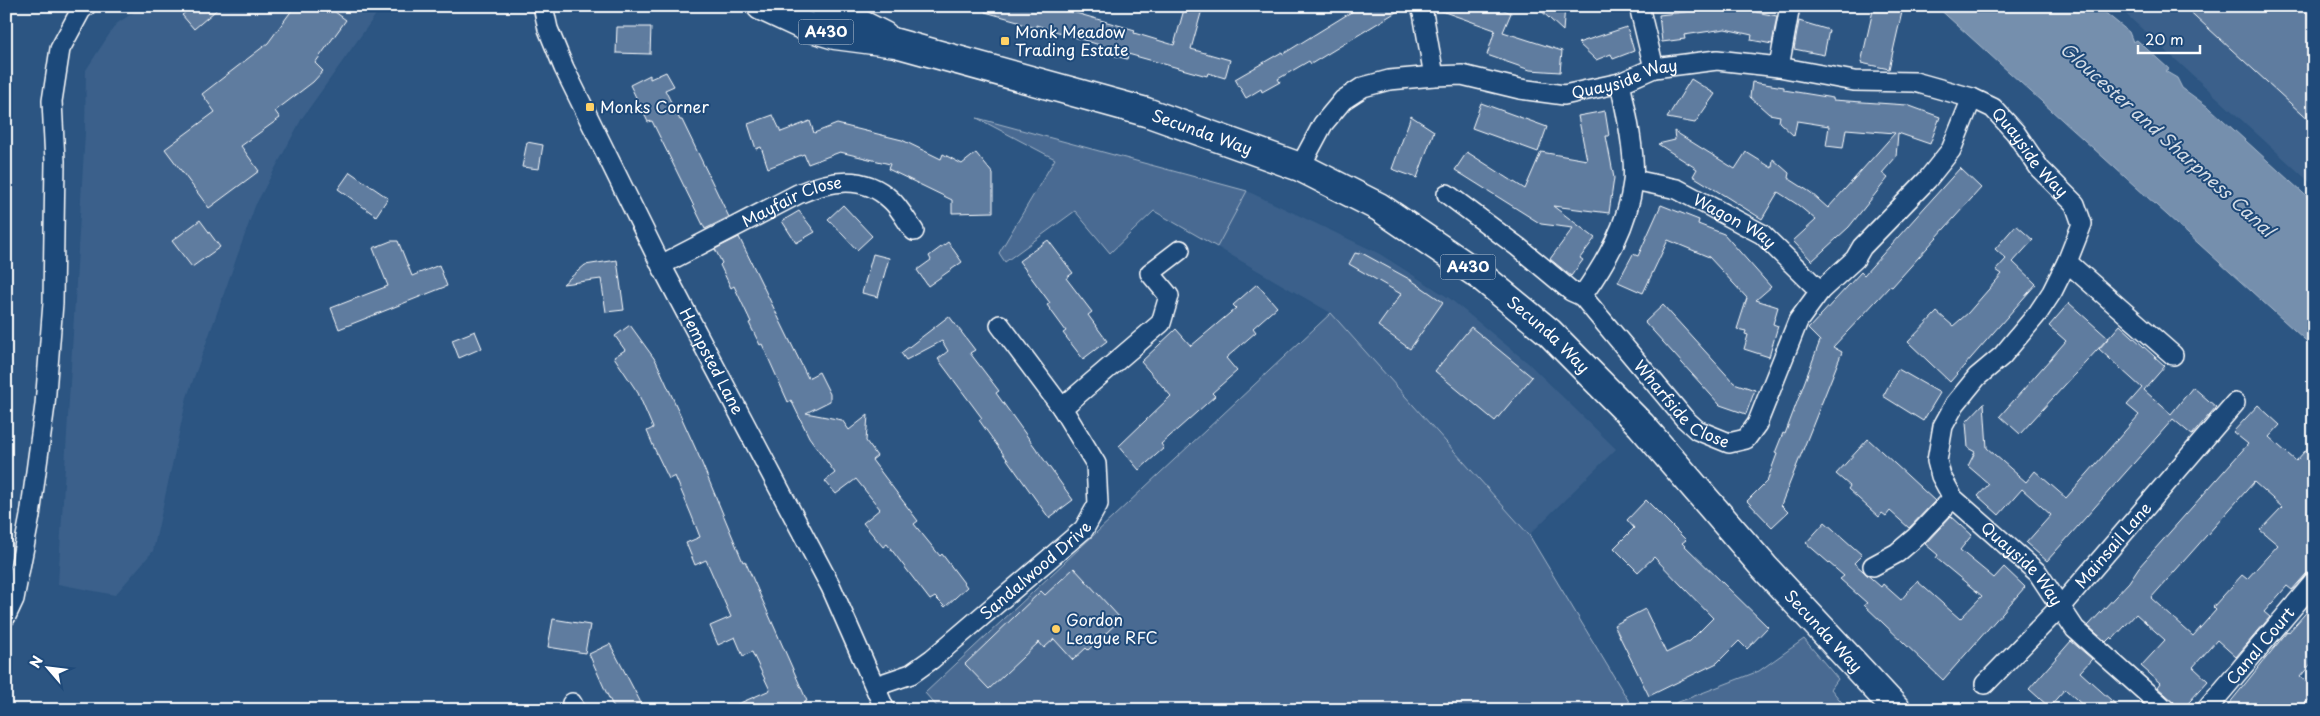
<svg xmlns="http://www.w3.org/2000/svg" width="2320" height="716" font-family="'Playpen Sans',sans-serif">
<rect width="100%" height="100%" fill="#2c5582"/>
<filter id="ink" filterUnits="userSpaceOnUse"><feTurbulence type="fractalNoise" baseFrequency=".02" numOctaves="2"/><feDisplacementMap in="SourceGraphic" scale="10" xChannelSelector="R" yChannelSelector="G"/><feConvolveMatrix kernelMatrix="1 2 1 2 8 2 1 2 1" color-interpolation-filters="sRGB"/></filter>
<g filter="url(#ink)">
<g fill="#3b618b">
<polygon points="144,6 382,6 302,118 255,206 187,397 153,551 115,595 58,584 85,133 86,70 116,24"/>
<polygon points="2117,6 2314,6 2314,186"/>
<polygon points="1247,191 1378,253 1449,298 1528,363 1616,449 1529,535 1331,313 1217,247"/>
</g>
<g fill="#486b92" stroke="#a4b5c8">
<polygon points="977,118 1247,191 1217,247 1154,211 1110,253 1075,211 1005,262 999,253 1055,159"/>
<polygon points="1331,313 1529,535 1634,710 940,710 925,693"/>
<polygon points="1804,639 1838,679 1831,689 1848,710 1658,710 1759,671"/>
</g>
<polygon fill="#748fad" stroke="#acbcce" points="1936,6 2097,6 2129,32 2133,42 2137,40 2169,69 2165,71 2177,78 2182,88 2211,109 2314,203 2314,348"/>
<g fill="#5e7c9f" stroke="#fff" fill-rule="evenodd">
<polygon points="193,6 221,6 194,29 182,15"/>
<polygon points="295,6 327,6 346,20 315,63 323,71 313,82 275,111 280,118 241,146 259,171 209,208 165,149 215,112 202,94 268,43"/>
<polygon points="986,6 1047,6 1062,9 1135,30 1134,33 1174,45 1185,6 1203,6 1191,49 1230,60 1225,78 1208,73 1207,76 1128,54 1127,59 1108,54 1109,48 1036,25 1036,28 1018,23 1018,21 985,12"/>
<polygon points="1361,6 1406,6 1311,64 1309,61 1278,79 1280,82 1262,92 1261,89 1246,98 1235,79 1282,52 1283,54"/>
<polygon points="1436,6 1494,6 1511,13 1503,32 1562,51 1560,72 1530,70 1487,55 1495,30 1436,9"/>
<polygon points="1536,6 1565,6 1563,31"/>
<polygon points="1710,6 1757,6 1756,12 1777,16 1772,44 1751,40 1752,35 1725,29 1684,35 1685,39 1662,42 1659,15 1710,9"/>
<polygon points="1874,6 1902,12 1889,69 1861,63"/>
<polygon points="2184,6 2314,6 2314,125"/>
<polygon points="1799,21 1829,30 1824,55 1794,49"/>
<polygon points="617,27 651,27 650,54 616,53"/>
<polygon points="1627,27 1634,51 1613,59 1611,54 1596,60 1578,43"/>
<polygon points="666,72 674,86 665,90 680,120 682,120 729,217 705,229 652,121 648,122 630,85 650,75 650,79"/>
<polygon points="1691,79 1715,94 1695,123 1667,118"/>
<polygon points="1752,82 1784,87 1784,90 1833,98 1833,100 1907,105 1940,117 1930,144 1898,133 1896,157 1882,173 1888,178 1849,227 1812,261 1793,241 1816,220 1798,205 1778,192 1762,219 1693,176 1697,169 1658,144 1675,140 1674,131 1735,169 1746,152 1772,168 1773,159 1789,173 1788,178 1810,192 1828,208 1895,133 1846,129 1843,148 1826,146 1829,126 1797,121 1794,136 1779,122 1780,116 1769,114 1750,97"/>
<polygon points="1481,103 1547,127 1538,152 1472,128"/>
<polygon points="1605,111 1609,136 1606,136 1614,178 1609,213 1553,206 1595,238 1580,258 1583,260 1571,276 1550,259 1573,228 1541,224 1455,170 1467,152 1525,189 1541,152 1587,160 1578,116"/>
<polygon points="773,115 781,132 810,121 814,133 837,124 902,140 941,159 943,154 962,164 976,153 993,174 993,212 952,213 952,200 888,169 890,164 840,152 808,164 804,154 768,168 761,147 756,149 748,124"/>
<polygon points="1411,116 1434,131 1417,178 1392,169"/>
<polygon points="527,142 543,145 539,169 522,167"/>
<polygon points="1960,168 1981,188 1892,287 1890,286 1833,347 1842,352 1781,505 1788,512 1772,527 1747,501 1767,481 1777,454 1775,453 1783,433 1785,434 1820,341 1808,329 1861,272 1864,275"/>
<polygon points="350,172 388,198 376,216 338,189"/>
<polygon points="843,205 872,236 857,250 828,219"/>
<polygon points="1661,205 1699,220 1698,224 1724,234 1771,287 1756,300 1778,307 1773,324 1778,326 1769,357 1744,349 1748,335 1745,334 1746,331 1737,329 1747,298 1709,257 1668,240 1643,293 1618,282 1633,254 1638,256"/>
<polygon points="799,211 815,232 796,243 782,221"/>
<polygon points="200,220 220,247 192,267 172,241"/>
<polygon points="2016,225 2033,240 2013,262 2036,284 1950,382 1908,342 1937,312 1953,326 1968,313 2002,274 1996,270 2006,259 1995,249"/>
<polygon points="739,237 808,378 819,372 830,394 830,401 806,413 842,420 849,430 868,415 866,441 877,456 872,460 918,521 914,524 940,556 942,554 967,587 945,607 935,597 930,600 887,544 883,547 863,523 880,509 856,479 836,494 825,481 835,473 809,437 791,400 788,402 762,344 760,345 749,323 751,322 734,286 731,288 720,265 722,263 715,249"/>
<polygon points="1048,240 1073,273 1066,278 1092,312 1088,315 1107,341 1083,359 1063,333 1066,331 1047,305 1050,303 1019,261"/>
<polygon points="391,241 398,241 412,276 439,265 447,286 339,329 331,308 388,286 373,248"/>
<polygon points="948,242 962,262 928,286 917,270 931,260 929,256"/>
<polygon points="1360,252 1411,280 1443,302 1410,349 1378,326 1401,294 1349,264 1355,253 1359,254"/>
<polygon points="873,254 889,258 878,297 862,293"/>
<polygon points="617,260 624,310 606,312 601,279 563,284 585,265"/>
<polygon points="1257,284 1277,307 1253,328 1256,332 1226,358 1237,371 1212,393 1215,396 1161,444 1164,448 1139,470 1119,446 1171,396 1141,362 1176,329 1191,346 1236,308 1233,305"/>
<polygon points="2069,303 2108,338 2020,434 2000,416 2066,341 2049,326"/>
<polygon points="1663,305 1734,383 1755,390 1746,414 1720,405 1645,322"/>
<polygon points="949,316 975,350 970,353 999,391 996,393 1073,500 1049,518 979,420 982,418 938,359 948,351 942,341 906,360 901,353"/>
<polygon points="630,325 656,361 698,454 743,562 745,561 807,701 787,710 724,710 770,690 752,652 743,656 735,637 718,645 710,626 731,617 706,560 695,565 686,543 700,537 691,514 675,476 669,479 655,450 647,431 653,428 638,393 614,357 625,350 615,336"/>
<polygon points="2120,325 2165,366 2144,390 2171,414 2193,387 2216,407 2192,435 2173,419 2047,561 2026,543 2051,515 2022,489 1999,515 1978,496 1989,484 1968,466 1975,452 1968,448 1966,422 1984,403 1987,448 2026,482 2035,471 2066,498 2139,415 2127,405 2142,388 2099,349"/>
<polygon points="1471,327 1532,377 1495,421 1435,371"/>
<polygon points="475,331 482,348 459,358 452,340"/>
<polygon points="1898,369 1940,393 1923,421 1883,396"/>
<path d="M2258,405L2280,425L2269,437L2296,461L2314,441V571L2306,574L2292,590L2287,586L2264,612L2270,617L2236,657L2217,640L2193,667L2208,681L2182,710H2177L2174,702L2157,687L2160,683L2141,666L2165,640L2136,614L2113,639L2111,637L2106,642L2088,626L2129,582L2139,567L2248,444L2233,432ZM2254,482L2282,507L2260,530L2278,545L2247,579L2242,575L2213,607L2216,610L2193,636L2151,598Z"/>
<polygon points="1868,439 1935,501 1909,528 1890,511 1886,516 1882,513 1879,517 1848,489 1850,486 1836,474"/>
<polygon points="1646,500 1686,540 1682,543 1768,627 1747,649 1739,641 1717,663 1649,696 1614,625 1645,609 1666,653 1690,641 1713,618 1654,557 1638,572 1614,548 1634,528 1627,520"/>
<polygon points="1951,516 1972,535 1960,550 1994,578 2004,567 2025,587 1943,680 1864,605 1867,603 1840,579 1844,576 1806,543 1825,522 1862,555 1854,563 1881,587 1883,584 1901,600 1917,581 1960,619 1982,596 1936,558 1938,555 1925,544"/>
<polygon points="1074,568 1121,619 1088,650 1086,648 1073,660 1054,639 1044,648 1039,642 989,689 965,664 1041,591 1045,595"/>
<polygon points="2314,600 2314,660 2300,677 2314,688 2314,694 2300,710 2224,710 2287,632 2288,633 2311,607 2309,605"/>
<polygon points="553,619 590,625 585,653 548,647"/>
<polygon points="2071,641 2092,659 2080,672 2122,710 2088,710 2065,689 2049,707 2029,689"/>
<polygon points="610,644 640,701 642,710 615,710 606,692 589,654"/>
</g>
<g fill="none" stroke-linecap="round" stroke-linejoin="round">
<defs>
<g id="street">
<path id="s1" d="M543,6L548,29L564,68L661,265L831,587L885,710"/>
<polyline points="1420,6 1423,13 1434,76"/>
<polyline points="1639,6 1654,68"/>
<polyline points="1779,67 1790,6"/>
<path id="s2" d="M1620,83C1626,110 1636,156 1633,182C1628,225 1606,262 1582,296L1684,418L1697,430L1729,443L1746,439L1757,424L1798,321L1820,291L1855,259L1862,247L1927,180L1951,150L1972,98"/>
<path id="s3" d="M1300,167L1323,124L1343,100L1363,87L1389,80L1434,76L1462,75L1520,89L1564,95L1620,83L1654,68L1717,60L1779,67L1854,81L1915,82L1972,98L1993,108L2015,132L2040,169L2075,204L2082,224L2067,262L2052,292L2038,313L2002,356L1977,377L1955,404L1943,426L1937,461L1941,476L1953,498L2038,573L2075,629L2166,710"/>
<path id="s4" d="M1634,180L1677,189L1762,234L1820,291"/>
<polyline points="1447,194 1518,247 1571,291 1582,296"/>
<polyline points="2067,262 2173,355"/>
<path id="s5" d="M661,265L798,194C830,180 864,174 891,200C900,208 907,222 914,231"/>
<polyline points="1000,325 1062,408"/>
<polyline points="1873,566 1897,553 1916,537 1953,498"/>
<polyline points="6,616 14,599 30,516 45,405 53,303 55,161 52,101 60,49 81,10 86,6"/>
<path id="s6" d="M1985,684L2060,607L2235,403"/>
<path id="s7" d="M876,686L911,674L932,659L1084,529L1098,504L1096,464L1062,408L1161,323L1169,296L1150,273L1180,250"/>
<polyline points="572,703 575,710"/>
<path id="s8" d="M2206,710L2314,582"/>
</g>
<g id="primary">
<path id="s9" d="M761,6L802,25L835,35L896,43L1146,112L1300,167L1379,207L1482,277L1549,332L1641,425L1764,567L1897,710"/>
<polyline points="825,6 884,36"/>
</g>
</defs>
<use href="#street" stroke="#fff" stroke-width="22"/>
<use href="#primary" stroke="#fff" stroke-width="31"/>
<use href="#street" stroke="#1f4a7a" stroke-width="19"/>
<use href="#primary" stroke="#1f4a7a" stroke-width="28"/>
</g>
</g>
<g fill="#ffd166" stroke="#1f4a7a" stroke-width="2">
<rect x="1000" y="36" width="10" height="10" rx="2.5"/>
<rect x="585" y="102" width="10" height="10" rx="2.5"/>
<circle cx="1056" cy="629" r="5"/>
</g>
<g text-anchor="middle" stroke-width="4" stroke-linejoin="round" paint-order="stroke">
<g fill="#1f4a7a" stroke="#bcc9d7" stroke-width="1">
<rect x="798.5" y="19.5" width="55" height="25" rx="4"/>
<rect x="1440.5" y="254.5" width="55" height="25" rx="4"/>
</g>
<g font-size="15" font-weight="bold" fill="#fff">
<text x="826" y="37">A430</text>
<text x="1468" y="272">A430</text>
</g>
<g font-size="16" fill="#fff" stroke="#1f4a7a" text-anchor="start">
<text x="1015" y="38">Monk Meadow<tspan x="1015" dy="18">Trading Estate</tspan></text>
<text x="600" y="113">Monks Corner</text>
<text x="1066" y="626">Gordon<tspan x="1066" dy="18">League RFC</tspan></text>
</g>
<g font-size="16" fill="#fff" stroke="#1f4a7a">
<text dy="6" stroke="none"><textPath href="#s3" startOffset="371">Quayside Way</textPath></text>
<text dy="6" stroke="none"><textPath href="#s9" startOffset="460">Secunda Way</textPath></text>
<text dy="6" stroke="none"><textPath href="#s3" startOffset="806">Quayside Way</textPath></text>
<text dy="6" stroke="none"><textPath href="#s5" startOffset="146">Mayfair Close</textPath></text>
<text dy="6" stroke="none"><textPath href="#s4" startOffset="110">Wagon Way</textPath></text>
<text dy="6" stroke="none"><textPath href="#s9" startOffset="865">Secunda Way</textPath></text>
<text dy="6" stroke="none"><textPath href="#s1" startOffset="394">Hempsted Lane</textPath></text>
<text dy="6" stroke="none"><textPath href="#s2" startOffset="375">Wharfside Close</textPath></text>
<text dy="6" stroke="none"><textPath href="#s6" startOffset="189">Mainsail Lane</textPath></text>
<text dy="6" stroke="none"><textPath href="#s3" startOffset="1316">Quayside Way</textPath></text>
<text dy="6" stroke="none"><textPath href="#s7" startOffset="199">Sandalwood Drive</textPath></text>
<text dy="6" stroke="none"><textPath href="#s9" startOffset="1270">Secunda Way</textPath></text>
<text dy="6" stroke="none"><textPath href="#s8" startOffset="84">Canal Court</textPath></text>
</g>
<g font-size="18" font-style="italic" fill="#d5dde6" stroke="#1f4a7a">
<text transform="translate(2167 140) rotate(42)" y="6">Gloucester and Sharpness Canal</text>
</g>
</g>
<rect width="2320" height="716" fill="none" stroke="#1f4a7a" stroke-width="25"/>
<rect x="12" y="12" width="2295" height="691" fill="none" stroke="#fff" stroke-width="2" filter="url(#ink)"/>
<g transform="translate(48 668) rotate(298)" stroke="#1f4a7a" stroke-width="4" paint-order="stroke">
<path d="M0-4L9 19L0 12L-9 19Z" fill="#ffffff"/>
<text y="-8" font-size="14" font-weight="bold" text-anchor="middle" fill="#ffffff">N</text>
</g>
<path d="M2138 45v8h62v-8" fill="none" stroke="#ffffff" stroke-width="2.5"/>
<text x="2145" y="45" font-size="15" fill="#ffffff" stroke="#1f4a7a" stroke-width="4" paint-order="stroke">20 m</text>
</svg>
